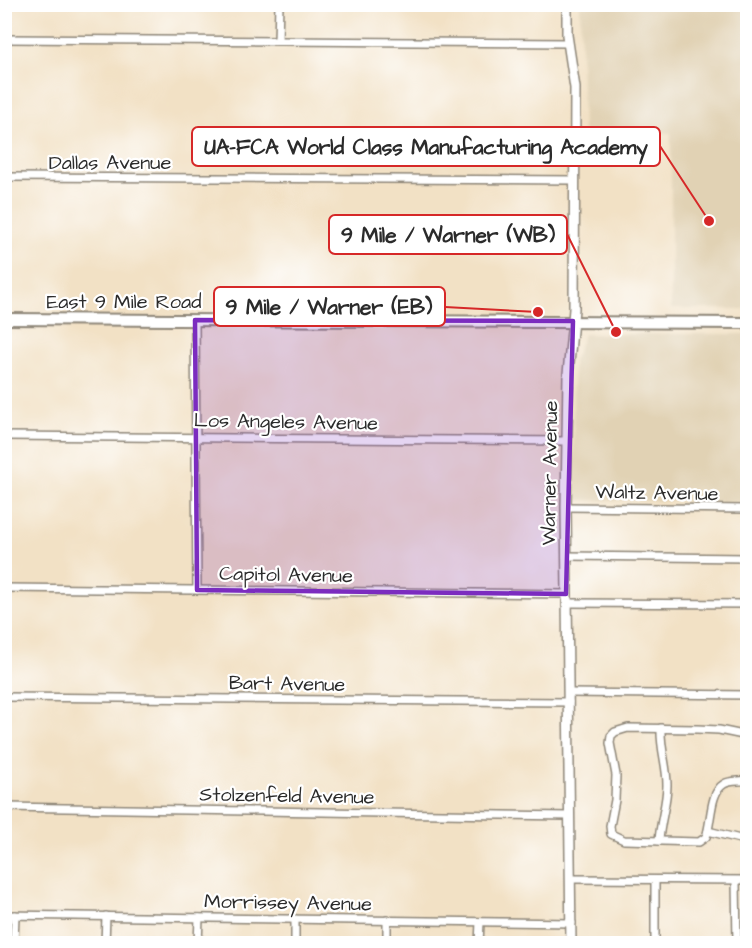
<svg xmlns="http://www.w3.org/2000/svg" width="752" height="948" font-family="'Architects Daughter',sans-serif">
<rect width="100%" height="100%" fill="#fff"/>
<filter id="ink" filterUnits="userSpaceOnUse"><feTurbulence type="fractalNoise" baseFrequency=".0167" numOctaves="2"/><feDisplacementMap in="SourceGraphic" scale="12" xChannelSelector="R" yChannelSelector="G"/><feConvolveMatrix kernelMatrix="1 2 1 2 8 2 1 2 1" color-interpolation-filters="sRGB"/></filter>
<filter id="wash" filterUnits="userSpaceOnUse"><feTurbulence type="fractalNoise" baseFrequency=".008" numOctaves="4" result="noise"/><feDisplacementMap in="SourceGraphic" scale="24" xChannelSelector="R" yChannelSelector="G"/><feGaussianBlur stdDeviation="1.35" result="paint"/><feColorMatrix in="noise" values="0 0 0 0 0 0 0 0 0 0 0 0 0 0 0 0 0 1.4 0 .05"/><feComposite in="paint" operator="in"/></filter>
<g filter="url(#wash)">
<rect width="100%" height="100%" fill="#f2e1c5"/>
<g fill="#e1d2b4">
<polygon points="580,5 747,5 747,309 671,309 671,133 583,132"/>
<polygon points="584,334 746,334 746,502 574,500 573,362"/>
</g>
</g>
<g filter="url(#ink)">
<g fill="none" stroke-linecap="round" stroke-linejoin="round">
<defs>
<g id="minor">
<polyline points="4,39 568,43"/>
<polyline points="278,41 279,4"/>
<polyline points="4,177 575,180"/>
<polyline points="195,320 197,590"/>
<polyline points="4,436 568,441"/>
<polyline points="566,507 748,509"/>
<polyline points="566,556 748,558"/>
<polyline points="4,588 566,594"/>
<polyline points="567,603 748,604"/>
<polyline points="569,693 748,695"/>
<polyline points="4,697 569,702"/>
<path d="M748,736L719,730L697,729L628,728L615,732L611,736L610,743L616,775L615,800L610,826L611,834L624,840L699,842L706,837C712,822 709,793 724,784C731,780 740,782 748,780"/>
<polyline points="4,807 569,816"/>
<polyline points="708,831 748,841"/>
<path d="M659,841C660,822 667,803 667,785C667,765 660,748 661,728"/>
<polyline points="571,879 748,880"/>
<polyline points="655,880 655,944"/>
<polyline points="736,881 737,944"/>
<polyline points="4,915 572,923"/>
<polyline points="14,944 15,915"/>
<polyline points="105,944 106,916"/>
<polyline points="198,944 199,918"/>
<polyline points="295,944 295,919"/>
<polyline points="387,944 387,920"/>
<polyline points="479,944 480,922"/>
</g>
<polyline id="tertiary" points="567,4 567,35 575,88 574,309 568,374 566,507 571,944"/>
<polyline id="secondary" points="4,319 748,323"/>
</defs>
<use href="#minor" stroke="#8e8678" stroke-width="10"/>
<use href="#tertiary" stroke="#8e8678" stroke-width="12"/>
<use href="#secondary" stroke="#8e8678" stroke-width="14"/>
<use href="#minor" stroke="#fff" stroke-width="7"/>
<use href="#tertiary" stroke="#fff" stroke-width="9"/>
<use href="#secondary" stroke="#fff" stroke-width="10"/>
</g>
</g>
<path fill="#7b2cbf" fill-opacity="0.2" stroke="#7b2cbf" stroke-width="4.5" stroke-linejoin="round" d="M195,320L573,321L566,594L197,590Z"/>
<g text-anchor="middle" stroke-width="4.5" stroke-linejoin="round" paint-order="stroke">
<g font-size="20" fill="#2b2b2b" stroke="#fff">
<text x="110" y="169">Dallas Avenue</text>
<text x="124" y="308">East 9 Mile Road</text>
<text transform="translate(286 421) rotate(1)" y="7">Los Angeles Avenue</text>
<text transform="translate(549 473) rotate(-89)" y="7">Warner Avenue</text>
<text transform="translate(657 492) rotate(1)" y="7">Waltz Avenue</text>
<text transform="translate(286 574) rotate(1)" y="7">Capitol Avenue</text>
<text transform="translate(287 683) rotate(1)" y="7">Bart Avenue</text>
<text transform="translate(287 795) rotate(1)" y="7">Stolzenfeld Avenue</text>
<text transform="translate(288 902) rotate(1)" y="7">Morrissey Avenue</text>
</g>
</g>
<path fill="none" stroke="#d62828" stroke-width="2" d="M709 221L660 146M616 332L567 234M538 312L445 307"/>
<g fill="#d62828" stroke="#fff" stroke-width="2">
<circle cx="709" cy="221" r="6"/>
<circle cx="616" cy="332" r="6"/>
<circle cx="538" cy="312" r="6"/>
</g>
<g fill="#fff" stroke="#d62828" stroke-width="2">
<rect x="192" y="127" width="468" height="39" rx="6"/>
<rect x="329" y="215" width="238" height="39" rx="6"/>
<rect x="214" y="287" width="231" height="39" rx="6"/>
</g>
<g font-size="21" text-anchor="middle" font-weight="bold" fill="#2b2b2b">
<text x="426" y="154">UA-FCA World Class Manufacturing Academy</text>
<text x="448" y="242">9 Mile / Warner (WB)</text>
<text x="329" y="314">9 Mile / Warner (EB)</text>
</g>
<rect width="752" height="948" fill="none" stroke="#fff" stroke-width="24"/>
</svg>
